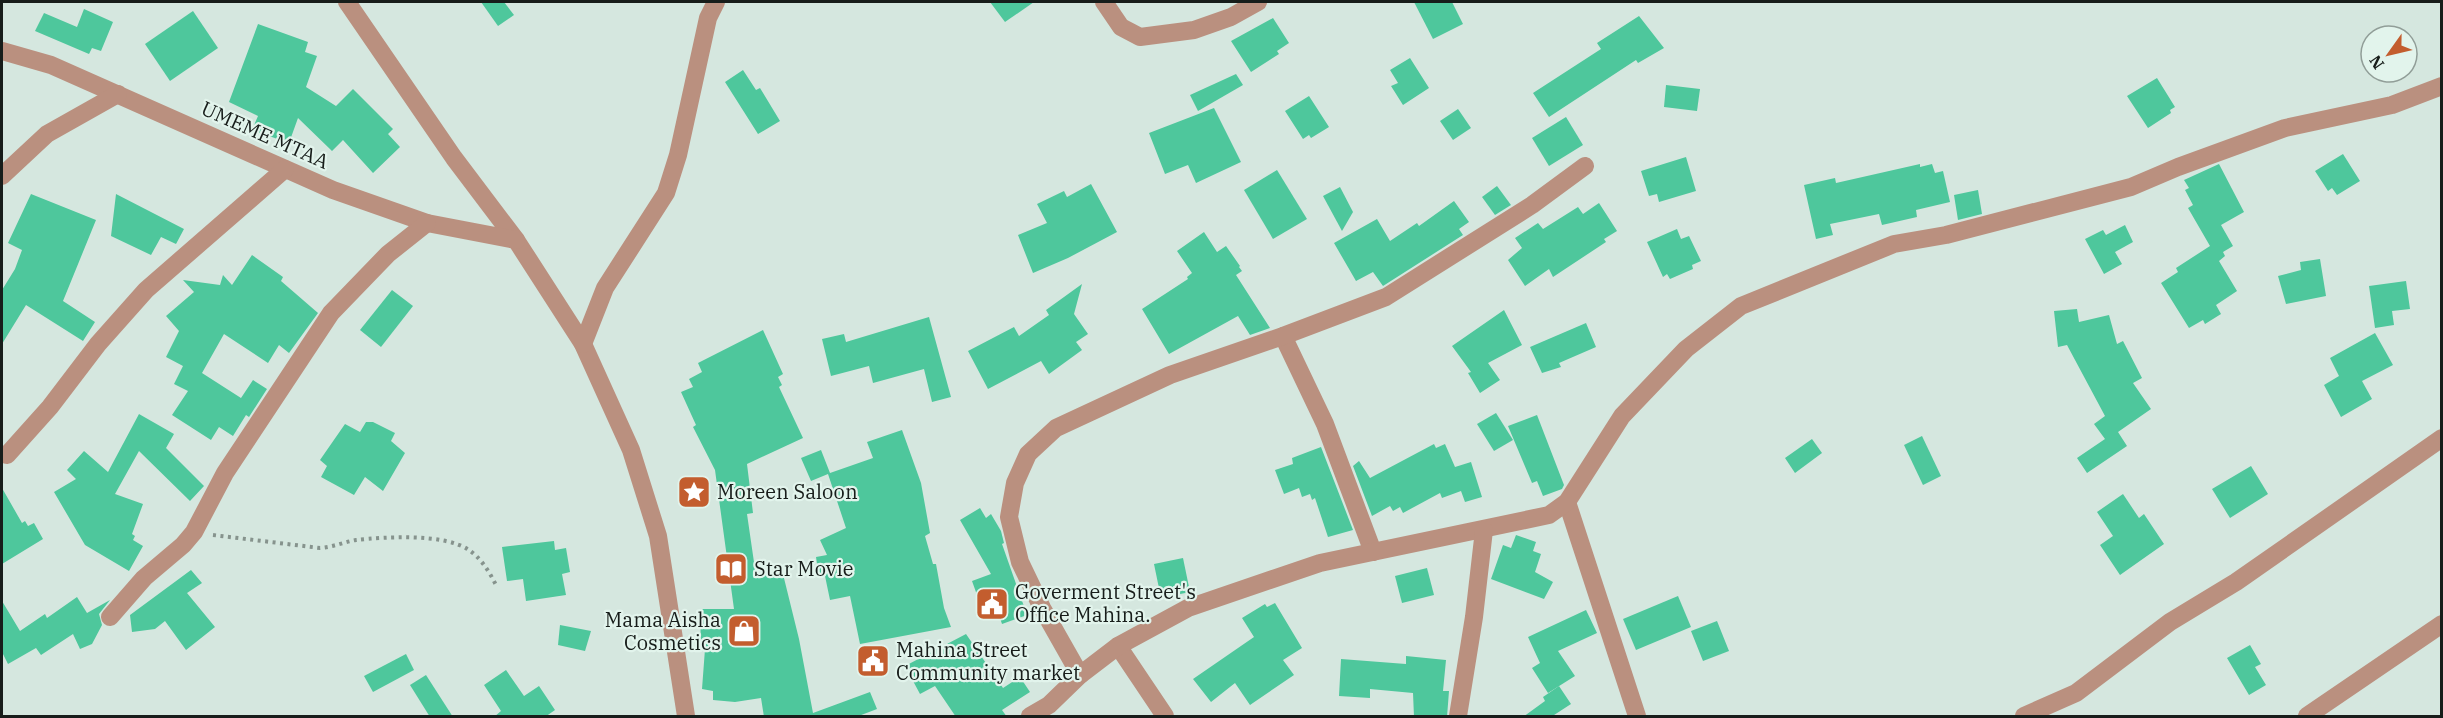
<svg xmlns="http://www.w3.org/2000/svg" width="2443" height="718" font-family="'IBM Plex Serif',serif">
<rect width="100%" height="100%" fill="#d5e7df"/>
<g fill="#4ec79c">
<polygon points="481,2 504,2 514,15 498,26"/>
<polygon points="990,2 1034,2 1005,22"/>
<polygon points="1414,2 1452,2 1463,24 1433,39"/>
<polygon points="84,9 113,22 101,51 92,48 89,54 35,31 44,13 77,27"/>
<polygon points="193,11 218,48 170,81 145,44"/>
<polygon points="1639,16 1664,48 1638,63 1636,60 1549,117 1533,93 1601,49 1597,43"/>
<polygon points="1273,18 1289,43 1277,51 1279,54 1251,72 1231,41"/>
<polygon points="258,24 308,42 305,52 317,56 306,87 336,106 353,89 393,129 388,134 400,147 373,173 343,140 332,151 298,118 289,143 252,130 258,116 229,102"/>
<polygon points="1410,58 1429,88 1403,105 1391,86 1398,83 1390,70"/>
<polygon points="743,70 756,90 760,88 780,121 758,134 725,82"/>
<polygon points="1236,74 1243,85 1198,111 1190,95"/>
<polygon points="2157,78 2175,107 2170,110 2171,113 2148,128 2127,96"/>
<polygon points="1666,85 1700,89 1697,111 1664,107"/>
<polygon points="1309,96 1329,127 1311,138 1309,135 1303,139 1285,111"/>
<polygon points="1214,108 1241,162 1196,183 1188,165 1165,174 1149,133"/>
<polygon points="1458,109 1471,128 1453,140 1440,121"/>
<polygon points="1566,117 1583,145 1549,166 1532,138"/>
<polygon points="2343,154 2360,181 2337,195 2332,188 2328,191 2315,171"/>
<polygon points="1686,157 1696,191 1659,202 1657,194 1649,196 1641,171"/>
<polygon points="1920,164 1920,167 1932,164 1935,173 1943,171 1950,202 1916,210 1917,217 1882,225 1879,214 1830,224 1833,235 1816,239 1804,185 1835,178 1836,183"/>
<polygon points="2219,164 2244,212 2221,225 2233,246 2223,252 2225,256 2219,261 2237,291 2216,305 2221,314 2205,324 2203,320 2189,328 2161,283 2178,272 2176,268 2210,246 2188,208 2193,205 2185,190 2189,188 2184,180"/>
<polygon points="1277,170 1307,219 1273,239 1244,190"/>
<polygon points="1091,184 1117,232 1068,258 1033,273 1018,235 1047,223 1037,204 1064,191 1067,197"/>
<polygon points="1497,186 1511,205 1495,215 1482,197"/>
<polygon points="1340,187 1353,212 1342,231 1323,196"/>
<polygon points="1978,190 1982,214 1958,220 1954,195"/>
<polygon points="31,194 96,220 63,301 95,322 83,341 26,305 2,344 2,290 15,269 22,250 8,243"/>
<polygon points="116,194 184,229 176,244 161,237 151,255 111,236"/>
<polygon points="1454,201 1469,222 1459,229 1463,235 1383,286 1373,272 1356,281 1334,243 1377,219 1390,241 1417,223 1419,226"/>
<polygon points="1599,203 1617,231 1604,239 1606,242 1553,277 1549,269 1525,286 1508,260 1522,248 1515,238 1538,223 1543,229 1578,207 1583,214"/>
<polygon points="2125,225 2133,242 2115,252 2122,264 2104,274 2085,239 2103,230 2106,235"/>
<polygon points="1677,229 1681,239 1689,236 1701,261 1692,265 1693,269 1670,279 1667,274 1663,277 1647,242"/>
<polygon points="1204,232 1217,252 1226,246 1240,266 1239,267 1242,271 1236,275 1270,328 1250,335 1238,316 1169,354 1142,309 1188,279 1187,277 1192,273 1177,251"/>
<polygon points="252,255 283,277 281,281 318,313 289,353 279,345 268,363 224,334 202,373 241,398 253,380 267,389 249,417 246,415 233,436 219,427 211,440 172,415 188,391 174,384 183,366 166,357 179,331 166,316 194,292 183,280 220,285 223,275 232,285"/>
<polygon points="2320,259 2326,296 2286,304 2278,276 2301,270 2300,262"/>
<polygon points="2406,281 2410,309 2392,311 2394,325 2375,328 2369,286"/>
<polygon points="1082,284 1074,314 1088,334 1076,342 1082,350 1049,374 1041,361 988,389 968,351 1014,327 1019,336 1049,315 1046,310"/>
<polygon points="392,290 413,306 381,347 360,330"/>
<polygon points="2077,309 2079,322 2109,315 2117,344 2123,341 2142,378 2133,383 2151,409 2118,432 2127,446 2087,473 2077,458 2105,439 2094,424 2105,416 2067,345 2058,347 2054,311"/>
<polygon points="1504,310 1522,345 1488,363 1500,380 1480,393 1468,373 1471,372 1452,346"/>
<polygon points="929,317 951,397 932,402 924,369 873,383 869,366 831,376 822,339 844,334 846,342"/>
<polygon points="1586,323 1596,347 1559,363 1561,367 1542,373 1530,347"/>
<polygon points="763,330 783,374 778,377 782,385 779,387 803,438 747,464 753,513 747,514 756,576 782,570 799,639 813,713 870,692 877,709 856,717 764,717 761,698 735,702 713,700 713,691 702,689 705,649 701,649 700,609 734,609 715,470 693,427 696,425 681,392 693,387 689,379 702,372 698,363"/>
<polygon points="2375,333 2393,365 2362,381 2372,399 2341,417 2324,385 2339,376 2330,358"/>
<polygon points="1496,413 1513,440 1494,451 1477,424"/>
<polygon points="139,414 174,434 166,448 204,486 190,501 139,451 115,494 143,504 132,534 135,536 133,540 143,546 129,571 85,545 54,492 76,479 67,470 84,451 108,472"/>
<polygon points="1537,415 1564,485 1562,489 1543,496 1537,481 1532,483 1508,426"/>
<polygon points="366,422 373,422 395,433 391,441 405,453 383,491 365,477 354,495 321,477 327,466 320,460 345,424 360,432"/>
<polygon points="902,430 921,483 930,533 925,536 933,564 936,564 944,608 951,627 860,644 850,596 830,600 825,576 819,577 816,557 827,555 820,540 846,528 828,474 811,481 801,458 821,450 830,473 873,458 867,442"/>
<polygon points="1922,436 1941,476 1923,485 1904,445"/>
<polygon points="1812,439 1822,453 1795,473 1785,458"/>
<polygon points="1434,444 1436,448 1445,444 1455,467 1471,462 1482,497 1465,502 1461,491 1442,498 1440,493 1403,513 1400,507 1393,511 1390,506 1372,516 1353,466 1359,461 1370,478"/>
<polygon points="1321,447 1353,530 1328,537 1315,498 1312,500 1310,494 1302,497 1299,488 1284,494 1275,470 1293,464 1292,458"/>
<polygon points="2251,466 2268,494 2230,518 2212,489"/>
<polygon points="2,488 22,523 25,521 28,526 34,523 43,539 2,564"/>
<polygon points="2123,494 2139,518 2144,514 2164,544 2120,575 2100,545 2113,536 2097,512"/>
<polygon points="980,508 986,518 991,514 1001,531 1004,543 1002,544 1027,615 1002,624 1000,618 986,620 972,581 991,574 960,520"/>
<polygon points="1516,535 1536,542 1533,551 1541,554 1535,572 1553,582 1544,599 1491,579 1503,545 1511,548"/>
<polygon points="554,541 555,550 566,548 570,572 562,574 566,595 526,601 523,579 507,581 502,547"/>
<polygon points="1183,558 1190,592 1161,598 1154,564"/>
<polygon points="1427,568 1434,595 1402,603 1395,576"/>
<polygon points="191,570 202,583 187,593 215,627 186,650 165,621 155,629 132,632 130,615"/>
<polygon points="1678,596 1691,627 1636,650 1623,619"/>
<polygon points="77,597 87,613 110,600 99,614 102,625 92,644 80,649 73,634 41,655 36,648 8,664 2,652 2,601 20,631 45,614 47,618"/>
<polygon points="1275,603 1302,648 1283,660 1294,675 1250,705 1235,683 1211,702 1193,679 1254,637 1242,618 1265,604 1267,607"/>
<polygon points="1586,610 1597,633 1558,651 1575,676 1548,693 1532,668 1540,663 1528,637"/>
<polygon points="1717,621 1729,651 1703,661 1691,631"/>
<polygon points="560,625 591,631 585,651 558,645"/>
<polygon points="966,634 1003,688 1020,677 1030,692 1002,710 1007,717 956,717 935,686 920,694 905,666"/>
<polygon points="2250,645 2261,664 2255,667 2266,685 2249,695 2227,658"/>
<polygon points="406,654 414,670 373,692 364,676"/>
<polygon points="1406,656 1446,660 1443,691 1449,691 1447,717 1414,717 1413,693 1370,689 1370,698 1339,696 1341,659 1406,664"/>
<polygon points="506,670 524,696 539,686 555,710 545,717 494,717 501,711 484,685"/>
<polygon points="426,675 453,717 430,717 410,685"/>
<polygon points="1559,686 1571,704 1551,717 1523,717 1545,701 1543,697"/>
</g>
<g fill="none" stroke-linecap="round" stroke-linejoin="round">
<path stroke="#86938d" stroke-width="4" stroke-dasharray="3 4.5" stroke-linecap="butt" d="M213,535L320,548C333,547 344,542 356,540C385,537 444,533 469,550C482,559 490,573 497,587"/>
<g stroke="#ba907f" stroke-width="18">
<polyline points="347,2 454,158 516,240 583,344 631,450 658,536 686,716"/>
<polyline points="1104,2 1121,27 1140,37 1194,30 1231,17 1258,2"/>
<polyline points="2,51 51,65 333,190 427,223 516,240"/>
<polyline points="2,176 47,134 118,94"/>
<polyline points="1283,336 1325,424 1373,552"/>
<polyline points="583,344 605,288 666,193 678,155 708,18 716,2"/>
<polyline points="7,455 50,407 98,344 146,290 285,169"/>
<polyline points="1567,502 1637,716"/>
<polyline points="110,617 144,578 183,545 194,532 225,473 331,313 388,254 427,223"/>
<polyline points="1118,646 1165,716"/>
<polyline points="1080,675 1042,608 1020,562 1009,517 1015,483 1028,454 1056,428 1170,375 1283,336 1386,297 1532,205 1585,166"/>
<polyline points="1030,716 1049,705 1080,675 1118,646 1188,608 1320,563 1549,515 1567,502 1622,416 1686,349 1741,306 1894,244 1946,235 2131,187 2178,167 2285,128 2392,105 2442,86"/>
<polyline points="1458,716 1474,617 1484,530"/>
<polyline points="2024,716 2076,693 2170,622 2236,582 2442,438"/>
<polyline points="2307,716 2442,624"/>
</g>
</g>
<defs>
<symbol id="sight-square" viewBox="-11 -11 22 22"><rect x="-9" y="-9" width="18" height="18" rx="4" fill="#c35d2e" stroke="#e2f4ec"/><path d="M0-6L1.8-2.2L6-1.7L2.9 1.2L3.7 5.4L0 3.3L-3.7 5.4L-2.9 1.2L-6-1.7L-1.8-2.2Z" fill="#fff"/></symbol>
<symbol id="library-square" viewBox="-11 -11 22 22"><rect x="-9" y="-9" width="18" height="18" rx="4" fill="#c35d2e" stroke="#e2f4ec"/><path d="M-6-4Q-3-5.5-.7-3.5V5Q-3 3-6 4ZM6-4Q3-5.5 .7-3.5V5Q3 3 6 4Z" fill="#fff"/></symbol>
<symbol id="civic-square" viewBox="-11 -11 22 22"><rect x="-9" y="-9" width="18" height="18" rx="4" fill="#c35d2e" stroke="#e2f4ec"/><path d="M-.6-6.5H3V-4.5H.6V-3L4-1V1h2V6H-6V1h2V-1L-.6-3ZM-1.2 2.5V6h2.4V2.5Z" fill="#fff"/></symbol>
<symbol id="shop-square" viewBox="-11 -11 22 22"><rect x="-9" y="-9" width="18" height="18" rx="4" fill="#c35d2e" stroke="#e2f4ec"/><path d="M-5-2.5h2.3a2.7 3.5 0 0 1 5.4 0H5L5.5 6h-11ZM-1.5-2.5h3a1.5 2.3 0 0 0-3 0Z" fill="#fff"/></symbol>
</defs>
<g fill-rule="evenodd">
<use href="#sight-square" x="675" y="473" width="38" height="38"/>
<use href="#library-square" x="712" y="550" width="38" height="38"/>
<use href="#civic-square" x="973" y="585" width="38" height="38"/>
<use href="#shop-square" x="725" y="612" width="38" height="38"/>
<use href="#civic-square" x="854" y="642" width="38" height="38"/>
</g>
<g text-anchor="middle" stroke-width="4.5" stroke-linejoin="round" paint-order="stroke">
<g font-size="20" fill="#171d1a" stroke="#e2f4ec">
<text transform="translate(265 135) rotate(24)" y="7">UMEME MTAA</text>
</g>
<g font-size="20" fill="#171d1a" stroke="#e2f4ec" text-anchor="start">
<text x="717" y="499">Moreen Saloon</text>
<text x="754" y="576">Star Movie</text>
<text x="1015" y="599">Goverment Street's<tspan x="1015" dy="23">Office Mahina.</tspan></text>
<text x="721" y="627" text-anchor="end">Mama Aisha<tspan x="721" dy="23">Cosmetics</tspan></text>
<text x="896" y="657">Mahina Street<tspan x="896" dy="23">Community market</tspan></text>
</g>
</g>
<rect width="2443" height="718" fill="none" stroke="#171d1a" stroke-width="6"/>
<g transform="translate(2389 54) rotate(236)"><circle r="28" fill="#e2f4ec" stroke="#919e98" stroke-width="1.5"/>
<path d="M0-4.5L10 22L0 15L-10 22Z" fill="#c35d2e"/>
<text y="-9" font-size="16" font-weight="bold" text-anchor="middle" fill="#171d1a">N</text>
</g>
</svg>
